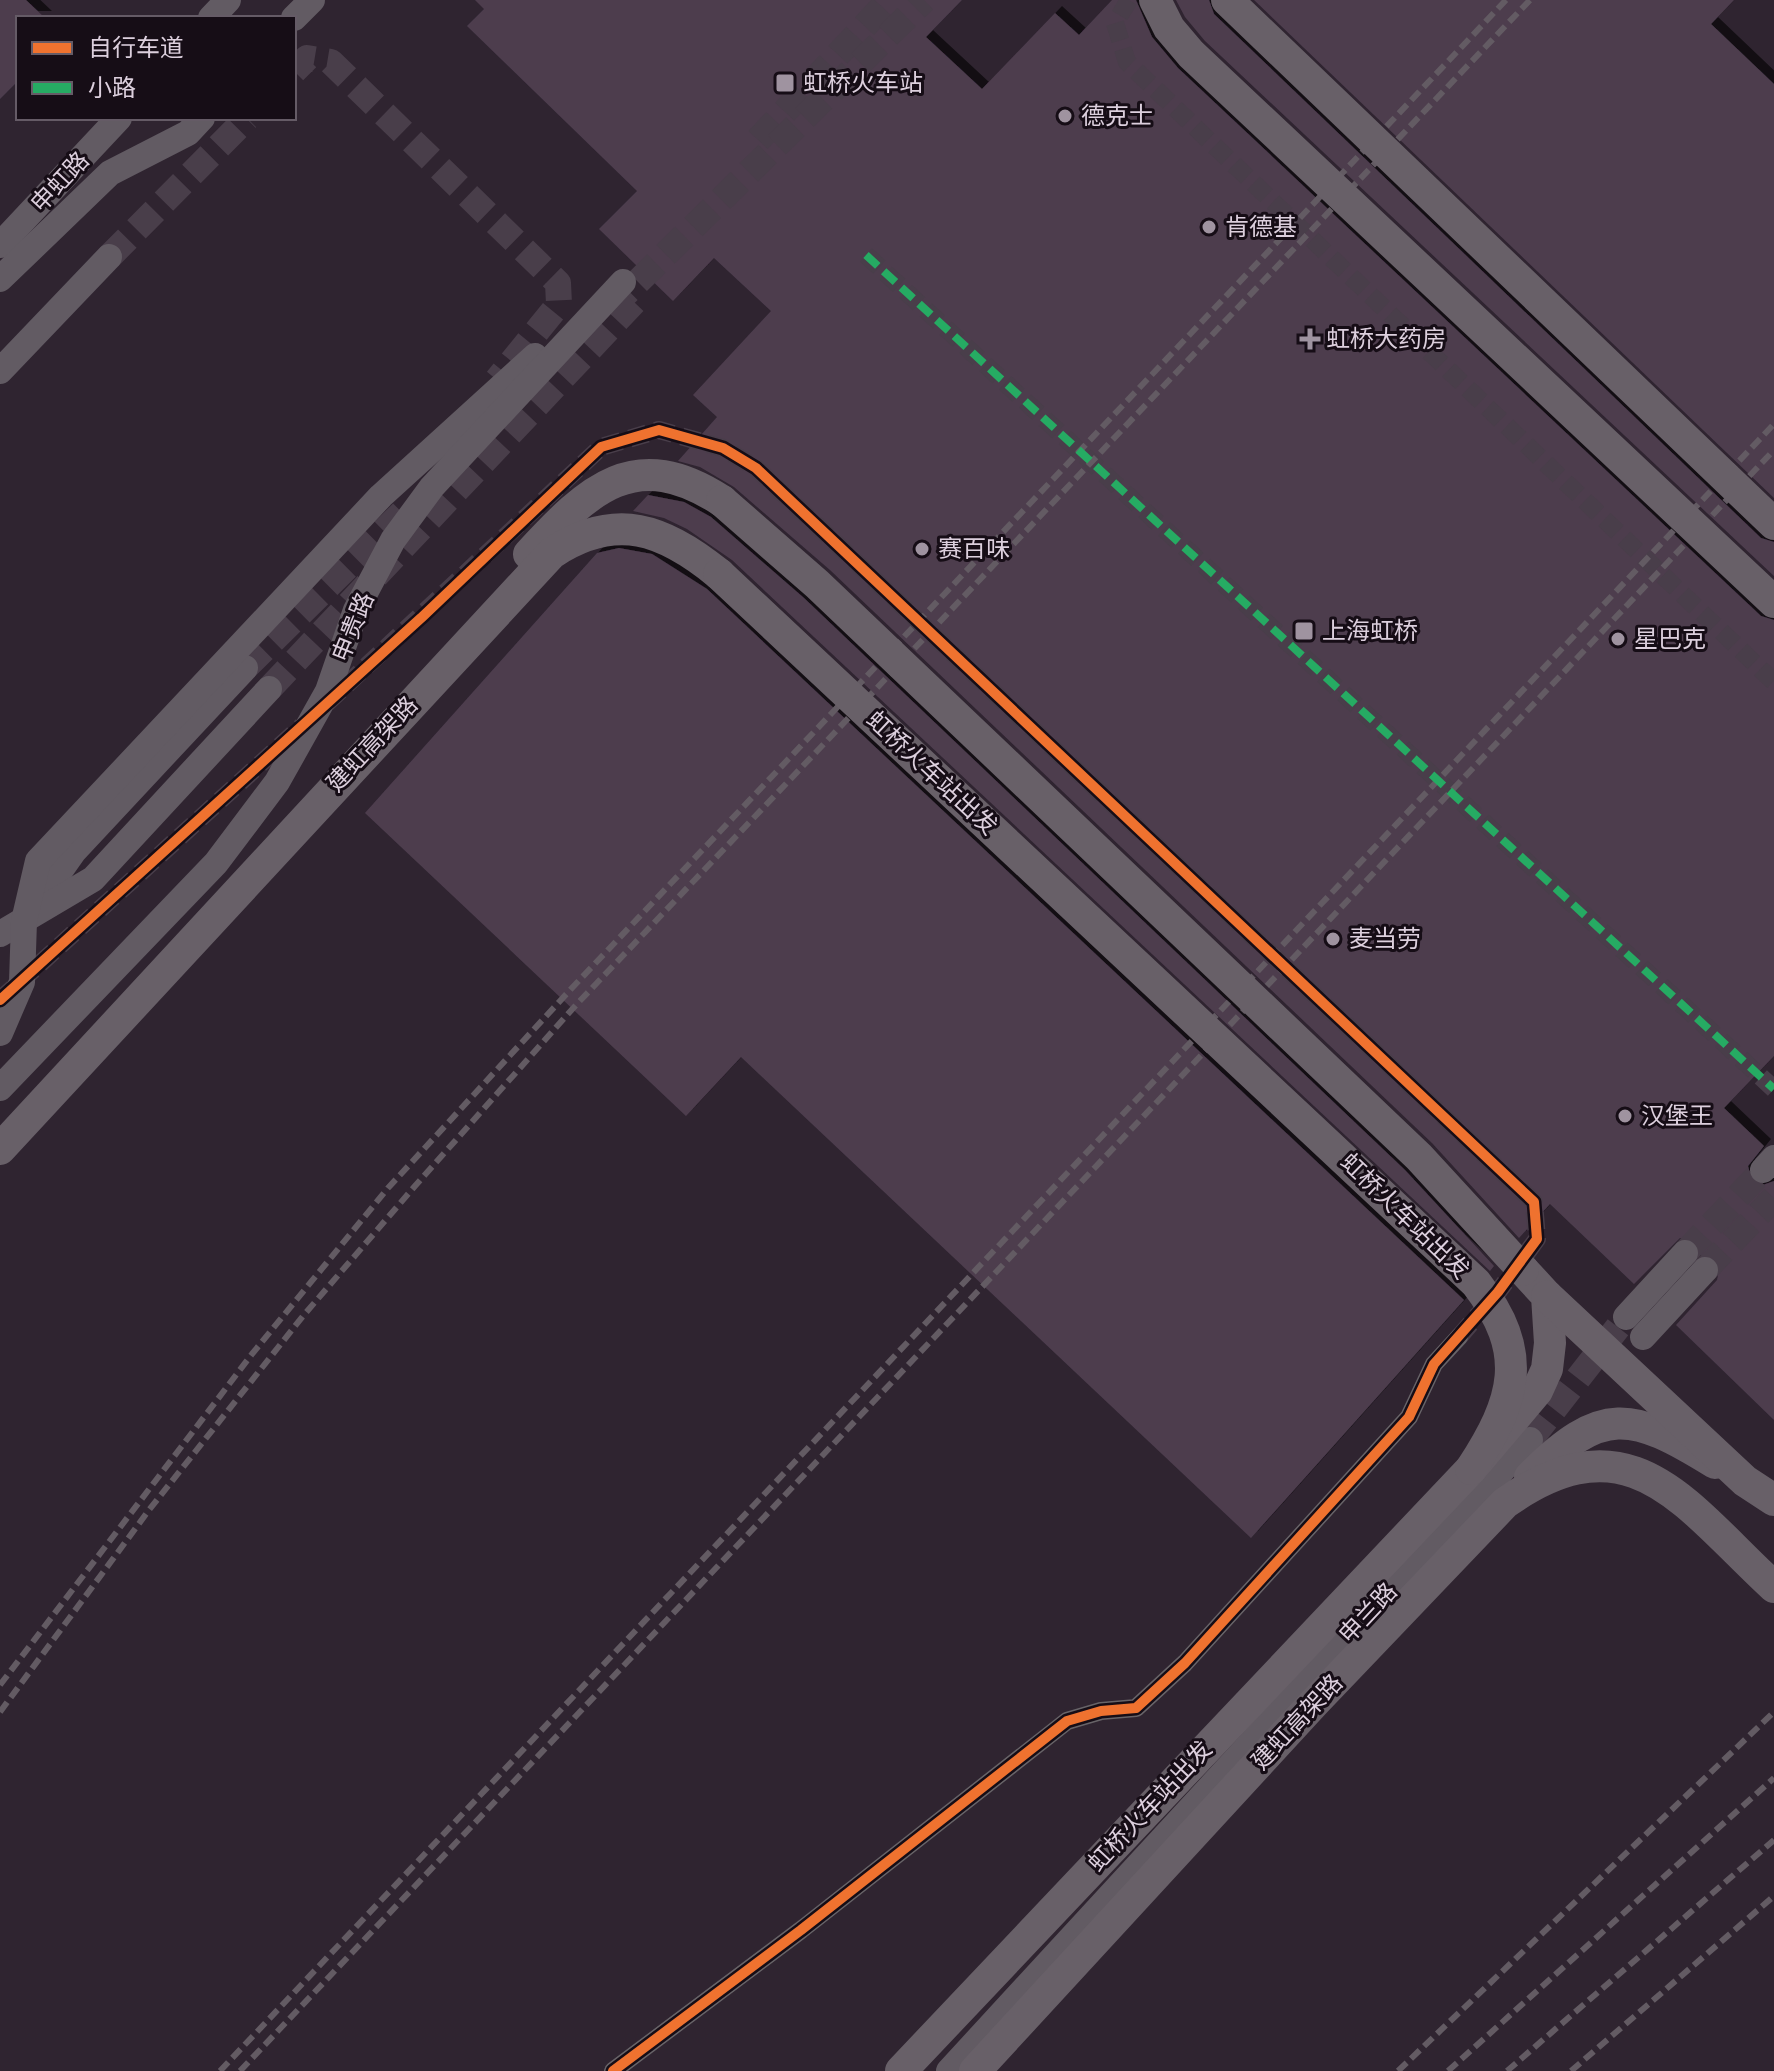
<svg xmlns="http://www.w3.org/2000/svg" width="1774" height="2071" font-family="Arial,'Noto Sans SC',sans-serif">
<defs>
<filter id="shadow"><feDropShadow dx="7" dy="-7" stdDeviation="0" flood-color="#0009"/></filter>
</defs>
<rect width="100%" height="100%" fill="#2f2430"/>
<g fill="#4d3d4e" filter="url(#shadow)">
<polygon points="0,0 26,0 45,18 18,18 18,81 0,99"/>
<polygon points="475,0 962,0 926,37 982,89 1055,13 1079,35 1112,0 1136,0 1152,37 1178,68 1761,616 1774,620 1774,1056 1724,1108 1764,1146 1748,1166 1752,1181 1760,1186 1774,1181 1774,1420 1676,1325 1717,1280 1720,1266 1715,1258 1701,1255 1695,1241 1680,1238 1634,1284 1550,1204 1519,1238 1432,1143 830,570 734,487 700,467 678,461 717,417 693,395 771,311 714,258 673,301 599,229 637,191 467,26 484,9"/>
<polygon points="1176,0 1209,0 1214,14 1761,538 1774,542 1774,576 1205,41 1185,17"/>
<polygon points="1254,0 1734,0 1711,24 1774,84 1774,498"/>
<polygon points="648,495 684,502 711,517 804,598 1405,1170 1494,1266 1490,1271 732,560 687,529 664,518 633,511"/>
<polygon points="619,548 652,554 707,589 1464,1300 1251,1538 741,1057 686,1116 365,813 597,553"/>
</g>
<g fill="none" stroke-linecap="round" stroke-linejoin="round">
<g stroke="#493e4a" stroke-width="18" stroke-dasharray="18 9" stroke-linecap="butt">
<polyline points="1129,0 1115,23 1127,62 1774,682"/>
<polyline points="866,255 1774,1089"/>
<polyline points="327,703 601,447 659,430 723,448 756,468 1534,1202 1537,1239 1498,1292 1459,1337"/>
<polyline points="0,1000 302,726"/>
</g>
<g stroke="#493e4a" stroke-width="26" stroke-dasharray="26 13" stroke-linecap="butt">
<polyline points="294,71 307,58 331,62 558,283 559,304 497,380"/>
<polyline points="758,140 889,0"/>
<polyline points="109,257 247,118"/>
<polyline points="610,309 924,0"/>
<polyline points="245,668 405,510"/>
<polyline points="269,689 634,302"/>
<polyline points="1685,1253 1763,1170"/>
<polyline points="1705,1270 1774,1198"/>
<polyline points="1530,1440 1626,1317"/>
</g>
<polyline stroke="#686468" stroke-width="18" points="613,2071 801,1930 1067,1721 1101,1711 1136,1708 1185,1663 1409,1417 1434,1364 1459,1337"/>
<g stroke="#625b63" stroke-width="26">
<polyline points="211,18 228,0"/>
<polyline points="294,18 312,0"/>
<polyline points="0,245 119,118"/>
<polyline points="0,279 110,173 188,133 202,118"/>
<polyline points="0,371 109,257"/>
<polyline points="31,912 74,851 245,668"/>
<polyline points="0,934 93,879 269,689"/>
<polyline points="0,1033 22,982 24,921 38,861 381,496 535,356"/>
<polyline points="0,1088 216,863 277,782 328,691 356,610 393,540 432,487 623,282"/>
<polyline points="1763,1170 1774,1158"/>
<polyline points="1626,1317 1685,1253"/>
<polyline points="1643,1337 1705,1270"/>
<polyline points="949,2071 1530,1440"/>
</g>
<g stroke="#686068" stroke-width="32">
<path d="M529,554C589,489 635,444 722,501"/>
<path d="M0,1149L552,553C616,511 664,529 719,574"/>
<path d="M1530,1477C1602,1405 1631,1411 1715,1463"/>
<polyline points="901,2071 1471,1469 1537,1391 1547,1369 1550,1343 1547,1296 1523,1270"/>
<path d="M975,2071L1313,1704L1505,1503C1631,1414 1684,1504 1774,1587"/>
</g>
<g stroke="#635b63" stroke-width="6" stroke-dasharray="12 6" stroke-linecap="butt">
<polyline points="0,1685 252,1354 388,1188 571,989 1506,0"/>
<polyline points="0,1712 149,1510 303,1316 415,1186 576,1005 1530,0"/>
<polyline points="220,2071 1774,424"/>
<polyline points="240,2071 1774,450"/>
<polyline points="1398,2071 1774,1712"/>
<polyline points="1448,2071 1774,1778"/>
<polyline points="1507,2071 1774,1840"/>
<polyline points="1571,2071 1774,1896"/>
</g>
<g stroke="#686068" stroke-width="32">
<polyline points="1155,0 1169,28 1191,54 1774,602"/>
<polyline points="1227,0 1774,524"/>
<polyline points="722,501 817,584 1419,1157 1523,1270"/>
<path d="M719,574L1476,1283C1530,1353 1516,1400 1471,1469"/>
<polyline points="1547,1296 1745,1481 1774,1500"/>
</g>
<polyline stroke="#26ab63" stroke-width="8" stroke-dasharray="16 8" stroke-linecap="butt" points="866,255 1774,1089"/>
<defs>
<polyline id="cycleway" points="0,1000 421,618 601,447 659,430 723,448 756,468 1534,1202 1537,1239 1498,1292 1434,1364 1409,1417 1185,1663 1136,1708 1101,1711 1067,1721 801,1930 613,2071"/>
</defs>
<use href="#cycleway" stroke="#160d16" stroke-width="15"/>
<use href="#cycleway" stroke="#ef722f" stroke-width="10"/>
</g>
<g fill="#9f93a0" stroke="#160d16" stroke-width="3">
<rect x="775" y="73" width="20" height="20" rx="4"/>
<circle cx="1065" cy="116" r="8"/>
<circle cx="1209" cy="227" r="8"/>
<path d="M1306 327h8v8h8v8h-8v8h-8v-8h-8v-8h8z"/>
<circle cx="922" cy="549" r="8"/>
<rect x="1294" y="621" width="20" height="20" rx="4"/>
<circle cx="1618" cy="639" r="8"/>
<circle cx="1333" cy="939" r="8"/>
<circle cx="1625" cy="1116" r="8"/>
</g>
<g text-anchor="middle" stroke-width="6" stroke-linejoin="round" paint-order="stroke">
<g font-size="24" fill="#dccfdd" stroke="#160d16" text-anchor="start">
<text x="803" y="91">虹桥火车站</text>
<text x="1081" y="124">德克士</text>
<text x="1225" y="235">肯德基</text>
<text x="1326" y="347">虹桥大药房</text>
<text x="938" y="557">赛百味</text>
<text x="1322" y="639">上海虹桥</text>
<text x="1634" y="647">星巴克</text>
<text x="1349" y="947">麦当劳</text>
<text x="1641" y="1124">汉堡王</text>
</g>
<g font-size="24" fill="#dccfdd" stroke="#160d16">
<text transform="translate(60 182) rotate(-47)" y="8">申虹路</text>
<text transform="translate(353 627) rotate(-68)" y="8">申贵路</text>
<text transform="translate(372 744) rotate(-47)" y="8">建虹高架路</text>
<text transform="translate(932 773) rotate(43)" y="8">虹桥火车站出发</text>
<text transform="translate(1405 1216) rotate(44)" y="8">虹桥火车站出发</text>
<text transform="translate(1368 1613) rotate(-47)" y="8">申兰路</text>
<text transform="translate(1297 1722) rotate(-47)" y="8">建虹高架路</text>
<text transform="translate(1150 1806) rotate(-47)" y="8">虹桥火车站出发</text>
</g>
</g>
<rect x="16" y="16" width="280" height="104" fill="#160d16" stroke="#655b66" stroke-width="2"/>
<rect x="32" y="42" width="40" height="12" fill="#ef722f" stroke="#655b66" stroke-width="2"/>
<text x="88" y="56" font-size="24" fill="#dccfdd">自行车道</text>
<rect x="32" y="82" width="40" height="12" fill="#26ab63" stroke="#655b66" stroke-width="2"/>
<text x="88" y="96" font-size="24" fill="#dccfdd">小路</text>
</svg>
